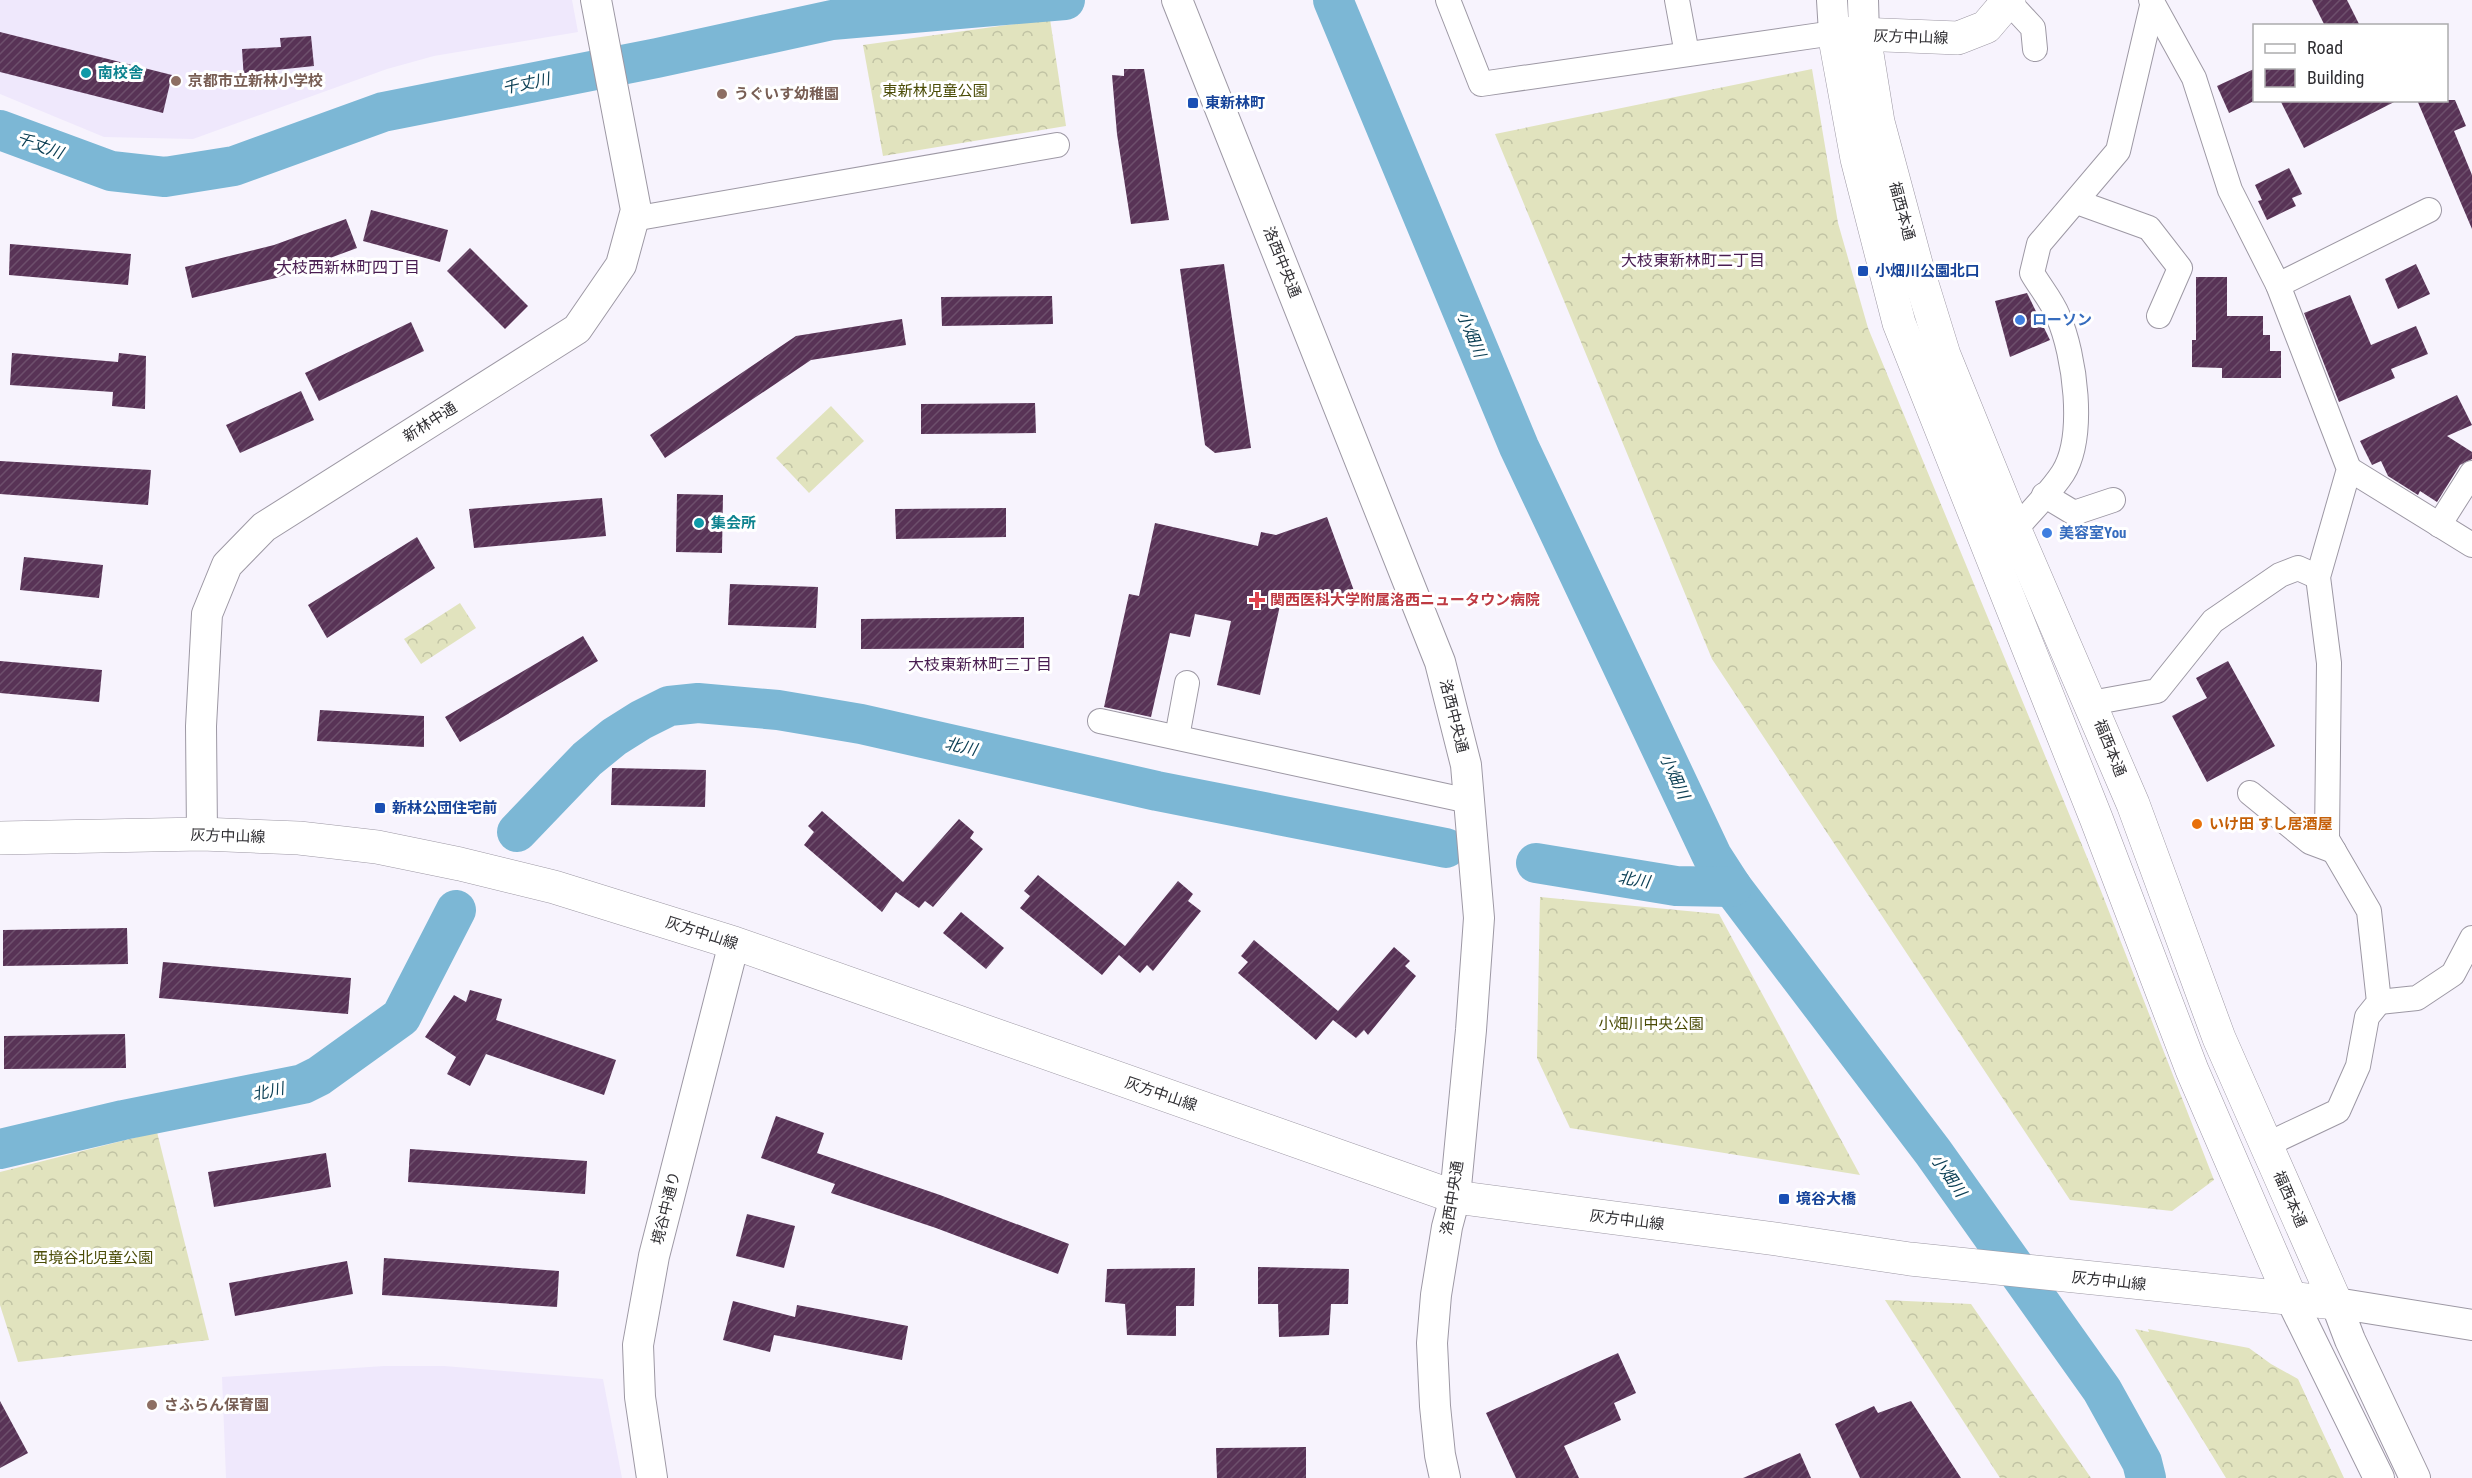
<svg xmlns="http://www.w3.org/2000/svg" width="2472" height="1478" font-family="'Roboto Condensed','Noto Sans JP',sans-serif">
<defs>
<pattern id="forest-crowns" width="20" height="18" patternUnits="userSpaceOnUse" patternTransform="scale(1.5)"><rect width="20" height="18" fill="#e1e3be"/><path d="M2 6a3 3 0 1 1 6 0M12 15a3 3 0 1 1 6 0" fill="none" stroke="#c1c3a4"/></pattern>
<pattern id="building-hatch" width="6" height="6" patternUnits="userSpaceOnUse" patternTransform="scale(1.5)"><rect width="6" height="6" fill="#583356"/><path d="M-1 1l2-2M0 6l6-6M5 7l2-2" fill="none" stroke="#6d4f6c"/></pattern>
</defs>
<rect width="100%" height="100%" fill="#f7f3fd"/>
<g fill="#efe8fc">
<polygon points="0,0 572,0 578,32 434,56 387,69 193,139 104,137 0,94"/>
<polygon points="384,1366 444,1366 603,1379 622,1478 226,1478 222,1377"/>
</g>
<g fill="url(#forest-crowns)">
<polygon points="1050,19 1066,126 883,156 863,45"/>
<polygon points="1812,69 1838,223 1868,328 2101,891 2214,1180 2172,1211 2070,1200 1712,659 1495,134"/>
<polygon points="831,406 864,441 809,493 776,458"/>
<polygon points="460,603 476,628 421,664 404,639"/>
<polygon points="1540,897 1719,914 1860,1175 1570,1128 1537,1058"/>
<polygon points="157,1132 209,1340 18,1362 0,1305 0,1172"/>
<polygon points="1885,1300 1971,1304 2091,1478 2000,1478"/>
<polygon points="2135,1329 2149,1332 2148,1329 2249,1348 2271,1364 2298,1379 2344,1478 2226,1478"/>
</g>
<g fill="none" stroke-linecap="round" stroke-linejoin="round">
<g stroke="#7cb7d5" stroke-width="40">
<polyline points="1333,0 1519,447 1712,856 1732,887 1933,1152 2102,1390 2142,1462 2146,1478"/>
<polyline points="0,130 111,171 165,177 234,166 383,112 657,58 832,20 1065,0"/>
<polyline points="517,832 587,759 614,737 641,720 669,706 698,703 778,710 861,724 1157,791 1446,848"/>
<polyline points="1536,863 1676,886 1732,887"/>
<polyline points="0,1149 123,1120 303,1084 319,1076 401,1017 456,910"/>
</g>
</g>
<g fill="url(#building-hatch)">
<polygon points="2312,0 2347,0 2360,26 2325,26"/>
<polygon points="0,32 172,75 163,113 0,72"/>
<polygon points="311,36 314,66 276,70 276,78 244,80 242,49 281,47 280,38"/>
<polygon points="1124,69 1144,69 1169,220 1131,224 1117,134 1112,75 1124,76"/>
<polygon points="2254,69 2254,101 2229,113 2217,86"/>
<polygon points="2280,100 2398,100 2304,148"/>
<polygon points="2417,100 2455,100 2466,126 2454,131 2472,175 2472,229"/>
<polygon points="2289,168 2302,194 2292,198 2296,206 2267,220 2258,201 2262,200 2255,185"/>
<polygon points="371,210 448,230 440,262 363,241"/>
<polygon points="346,219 357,248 276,278 192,298 185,267 274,245"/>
<polygon points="10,244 131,254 128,285 9,275"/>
<polygon points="470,248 528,306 505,329 447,271"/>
<polygon points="1224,264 1251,448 1215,453 1205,445 1180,269"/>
<polygon points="2416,264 2430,294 2398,309 2385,279"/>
<polygon points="2196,277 2227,277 2227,316 2263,316 2263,335 2270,335 2270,351 2281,351 2281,378 2222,378 2222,368 2192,367 2192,340 2196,340"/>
<polygon points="2027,293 2050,340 2010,357 1995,301"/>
<polygon points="2350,295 2371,345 2416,326 2428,354 2391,369 2395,378 2339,402 2304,313"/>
<polygon points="1052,296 1053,324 942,326 941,297"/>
<polygon points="902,319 906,345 811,360 665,458 650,435 796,336"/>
<polygon points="411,322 424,351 319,401 305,373"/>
<polygon points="12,353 118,362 119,353 146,356 145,409 112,406 113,392 10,385"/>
<polygon points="301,391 314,420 240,453 226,425"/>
<polygon points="2457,395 2472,425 2447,436 2472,452 2472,459 2460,465 2437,502 2420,491 2418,495 2388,476 2381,461 2372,465 2360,441"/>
<polygon points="1035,403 1036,433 921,434 921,404"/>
<polygon points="0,461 151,470 148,505 0,494"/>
<polygon points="677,494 723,495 722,553 676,552"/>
<polygon points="602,498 606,536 474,548 469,509"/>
<polygon points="1006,508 1006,537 896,539 895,509"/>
<polygon points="1327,517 1357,599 1341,605 1283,592 1260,695 1217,685 1231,621 1195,614 1190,637 1170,633 1151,717 1104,707 1129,594 1139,596 1155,523 1258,546 1261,532 1276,535"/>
<polygon points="417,537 435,568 327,638 308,605"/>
<polygon points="24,557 103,565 99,598 20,590"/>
<polygon points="730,584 818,587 816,628 728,625"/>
<polygon points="1024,617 1024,648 861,649 861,619"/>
<polygon points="583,636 598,661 460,742 445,717"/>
<polygon points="0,661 102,670 99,702 0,693"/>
<polygon points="2228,661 2275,746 2207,782 2172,716 2207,698 2196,678"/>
<polygon points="320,710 424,716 424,747 317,741"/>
<polygon points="612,768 706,770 705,807 611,805"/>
<polygon points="822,811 903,882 959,819 974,832 970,838 983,849 933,907 925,901 919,908 896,892 882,912 804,845 814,832 808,826"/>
<polygon points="1038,875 1125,946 1178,881 1193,894 1188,901 1201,911 1153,971 1147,965 1140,973 1119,955 1102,975 1020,908 1030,896 1024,891"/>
<polygon points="961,912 1004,948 986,969 943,933"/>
<polygon points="127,928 128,964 3,966 3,930"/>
<polygon points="1254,940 1338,1011 1394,947 1410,961 1405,966 1416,976 1368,1035 1364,1030 1356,1038 1333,1020 1316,1040 1238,973 1248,962 1241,956"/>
<polygon points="163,962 351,978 348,1014 159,998"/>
<polygon points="470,990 502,999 496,1020 616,1060 604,1095 486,1054 470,1086 447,1074 456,1057 425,1037 454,995 466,1002"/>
<polygon points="125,1034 126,1068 4,1069 4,1036"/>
<polygon points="776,1116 824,1133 817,1153 940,1195 1069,1244 1058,1274 936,1228 831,1193 835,1184 761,1158"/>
<polygon points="410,1149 587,1161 585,1194 408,1182"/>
<polygon points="326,1153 331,1187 214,1207 208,1172"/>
<polygon points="747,1214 795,1226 784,1268 736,1256"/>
<polygon points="384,1258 559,1271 557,1307 382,1295"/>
<polygon points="347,1261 353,1294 235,1316 229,1283"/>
<polygon points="1258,1267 1349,1269 1348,1304 1331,1304 1329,1335 1279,1337 1278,1304 1258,1304"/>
<polygon points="1195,1268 1194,1306 1176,1306 1176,1336 1127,1335 1125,1304 1105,1302 1107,1269"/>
<polygon points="733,1301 795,1317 797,1305 908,1326 902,1360 774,1335 770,1352 723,1340"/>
<polygon points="1618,1353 1636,1393 1614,1403 1621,1420 1564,1446 1579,1478 1516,1478 1486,1413"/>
<polygon points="0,1401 28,1453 0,1468"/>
<polygon points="1911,1401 1961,1478 1860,1478 1835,1424 1874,1406 1878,1413"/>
<polygon points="1306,1447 1306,1478 1217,1478 1216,1448"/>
<polygon points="1800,1453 1811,1478 1743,1478"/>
</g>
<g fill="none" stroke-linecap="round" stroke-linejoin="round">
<defs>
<g id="minor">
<polyline points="1448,0 1481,84 1834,33"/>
<polyline points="1677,0 1687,54"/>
<polyline points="2151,0 2194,78 2230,190 2278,285 2349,469 2318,577 2329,663 2327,839 2369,911 2379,1002 2367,1017 2358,1066 2338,1111 2266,1145"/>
<polyline points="2008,1 2033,28 2035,49"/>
<polyline points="2077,202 2149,228 2180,268 2159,316"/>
<polyline points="633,219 1057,145"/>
<polyline points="2278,285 2429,210"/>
<polyline points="2349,469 2472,545"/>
<polyline points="2044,495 2074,513 2113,500"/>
<polyline points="2439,525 2472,473"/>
<path d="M2015,530C2030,512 2050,493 2063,473C2086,436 2075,355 2058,316C2052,301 2040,287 2032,273L2039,244L2118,151L2152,6"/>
<polyline points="2091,703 2157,691 2213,621 2280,575 2298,568 2318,577"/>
<polyline points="1100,721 1469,801"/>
<polyline points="1177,737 1187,683"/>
<polyline points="2250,793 2310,842 2334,851"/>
<polyline points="2379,1002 2417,998 2453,974 2472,938"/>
</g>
<g id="tertiary">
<polyline points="1177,0 1440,662 1466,765 1479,918 1471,1030 1455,1197 1447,1227 1436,1295 1432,1343 1435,1406 1440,1455 1445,1478"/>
<polyline points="1832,0 1834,33"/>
<polyline points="1863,0 1864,35"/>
<polyline points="202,834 201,726 207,614 227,565 264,527 577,329 621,265 636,210 596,0"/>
<polyline points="2291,1299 2379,1478"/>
<polyline points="652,1478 640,1397 638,1345 654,1256 734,943"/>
<polyline points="2415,1478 2350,1340 2336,1303 2472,1325"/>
</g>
<g id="secondary">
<polyline points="2009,0 1986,27 1958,38 1834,33 1857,159 1899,323 2096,818 2192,1070 2291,1299"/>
<polyline points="0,838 202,834 299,838 377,847 460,864 554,887 734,943 1455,1197 1776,1239 1910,1259 2336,1303 2219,1038 2133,804 2015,530 1944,355 1918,271 1878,122 1864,35"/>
</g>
</defs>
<use href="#minor" stroke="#9d98a4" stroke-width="26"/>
<use href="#tertiary" stroke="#9d98a4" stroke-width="32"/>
<use href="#secondary" stroke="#9d98a4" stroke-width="34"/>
<use href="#minor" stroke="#fff" stroke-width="24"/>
<use href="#tertiary" stroke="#fff" stroke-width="30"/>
<use href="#secondary" stroke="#fff" stroke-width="33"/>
</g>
<g fill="#0f9aa8" stroke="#fff" stroke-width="2">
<circle cx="86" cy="73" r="6"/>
<circle cx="699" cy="523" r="6"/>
</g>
<g fill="#8d6e63" stroke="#fff" stroke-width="2">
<circle cx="176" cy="81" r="6"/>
<circle cx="722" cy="94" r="6"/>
<circle cx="152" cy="1405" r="6"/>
</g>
<g fill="#1a4fb4" stroke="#fff" stroke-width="2">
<rect x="1187" y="97" width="12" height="12" rx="3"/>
<rect x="1857" y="265" width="12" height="12" rx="3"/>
<rect x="374" y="802" width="12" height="12" rx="3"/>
<rect x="1778" y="1193" width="12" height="12" rx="3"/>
</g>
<g fill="#3f7fe0" stroke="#fff" stroke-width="2">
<circle cx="2020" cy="320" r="6"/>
<circle cx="2047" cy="533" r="6"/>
</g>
<path fill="#e0444e" stroke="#fff" stroke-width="2" d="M1254 591h6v6h6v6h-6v6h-6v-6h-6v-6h6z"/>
<circle fill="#e8710a" stroke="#fff" stroke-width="2" cx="2197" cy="824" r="6"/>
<g text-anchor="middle" stroke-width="6" stroke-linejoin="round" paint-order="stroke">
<g font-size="15" fill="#302f33" stroke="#fff">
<text transform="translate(1911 37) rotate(2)" y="5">灰方中山線</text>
<text transform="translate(1902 211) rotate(75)" y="5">福西本通</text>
<text transform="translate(1282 262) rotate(68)" y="5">洛西中央通</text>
<text transform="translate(430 422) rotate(-32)" y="5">新林中通</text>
<text transform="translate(1454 716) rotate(76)" y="5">洛西中央通</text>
<text transform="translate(2110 748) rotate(68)" y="5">福西本通</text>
<text transform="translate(228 836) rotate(2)" y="5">灰方中山線</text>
<text transform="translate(702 933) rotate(18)" y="5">灰方中山線</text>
<text transform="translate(1161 1094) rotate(19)" y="5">灰方中山線</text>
<text transform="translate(1452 1198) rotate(-81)" y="5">洛西中央通</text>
<text transform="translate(2290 1199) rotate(66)" y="5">福西本通</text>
<text transform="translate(666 1208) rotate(-76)" y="5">境谷中通り</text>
<text transform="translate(1627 1220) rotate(7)" y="5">灰方中山線</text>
<text transform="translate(2109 1281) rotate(6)" y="5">灰方中山線</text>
</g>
<g font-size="15" font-weight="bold" fill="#0d838f" stroke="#fff" text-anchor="start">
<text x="98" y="78">南校舎</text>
<text x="711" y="528">集会所</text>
</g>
<g font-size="15" font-weight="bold" fill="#785e54" stroke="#fff" text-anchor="start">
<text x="188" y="86">京都市立新林小学校</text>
<text x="734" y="99">うぐいす幼稚園</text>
<text x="164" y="1410">さふらん保育園</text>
</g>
<g font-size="15" fill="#4b4c07" stroke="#fff">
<text x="935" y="96">東新林児童公園</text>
<text x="1651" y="1029">小畑川中央公園</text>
<text x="93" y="1263">西境谷北児童公園</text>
</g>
<g font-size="15" font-weight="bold" fill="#164399" stroke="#fff" text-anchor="start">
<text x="1205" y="108">東新林町</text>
<text x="1875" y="276">小畑川公園北口</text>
<text x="392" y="813">新林公団住宅前</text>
<text x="1796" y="1204">境谷大橋</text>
</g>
<g font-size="15" font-weight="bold" fill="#366cbe" stroke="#fff" text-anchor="start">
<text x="2032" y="325">ローソン</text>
<text x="2059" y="538">美容室You</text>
</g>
<g font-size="15" font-weight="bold" fill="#be3a42" stroke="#fff" text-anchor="start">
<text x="1270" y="605">関西医科大学附属洛西ニュータウン病院</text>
</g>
<g font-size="15" font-weight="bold" fill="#c56008" stroke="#fff" text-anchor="start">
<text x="2209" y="829">いけ田 すし居酒屋</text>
</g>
<g font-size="16" font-style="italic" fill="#0e4156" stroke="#fff">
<text transform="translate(526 83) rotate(-12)" y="6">千丈川</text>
<text transform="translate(40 145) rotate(20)" y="6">千丈川</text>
<text transform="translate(1472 334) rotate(67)" y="6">小畑川</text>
<text transform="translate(961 746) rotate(13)" y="6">北川</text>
<text transform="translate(1675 776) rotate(65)" y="6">小畑川</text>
<text transform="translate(1634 879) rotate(9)" y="6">北川</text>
<text transform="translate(268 1091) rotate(-12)" y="6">北川</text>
<text transform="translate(1949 1175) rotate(55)" y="6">小畑川</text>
</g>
<g font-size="16" fill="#491d51" stroke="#fff">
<text x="1693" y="266">大枝東新林町二丁目</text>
<text x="348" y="273">大枝西新林町四丁目</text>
<text x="980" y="670">大枝東新林町三丁目</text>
</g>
</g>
<rect x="2253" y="24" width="195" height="78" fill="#ffffff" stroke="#acacad" stroke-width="1.5"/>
<rect x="2265" y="44" width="30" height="9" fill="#ffffff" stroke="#acacad" stroke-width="1.5"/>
<text x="2307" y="54" font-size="18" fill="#302f33">Road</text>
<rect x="2265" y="69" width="30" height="18" fill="url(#building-hatch)" stroke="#acacad" stroke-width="1.5"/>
<text x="2307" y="84" font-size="18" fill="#302f33">Building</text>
</svg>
